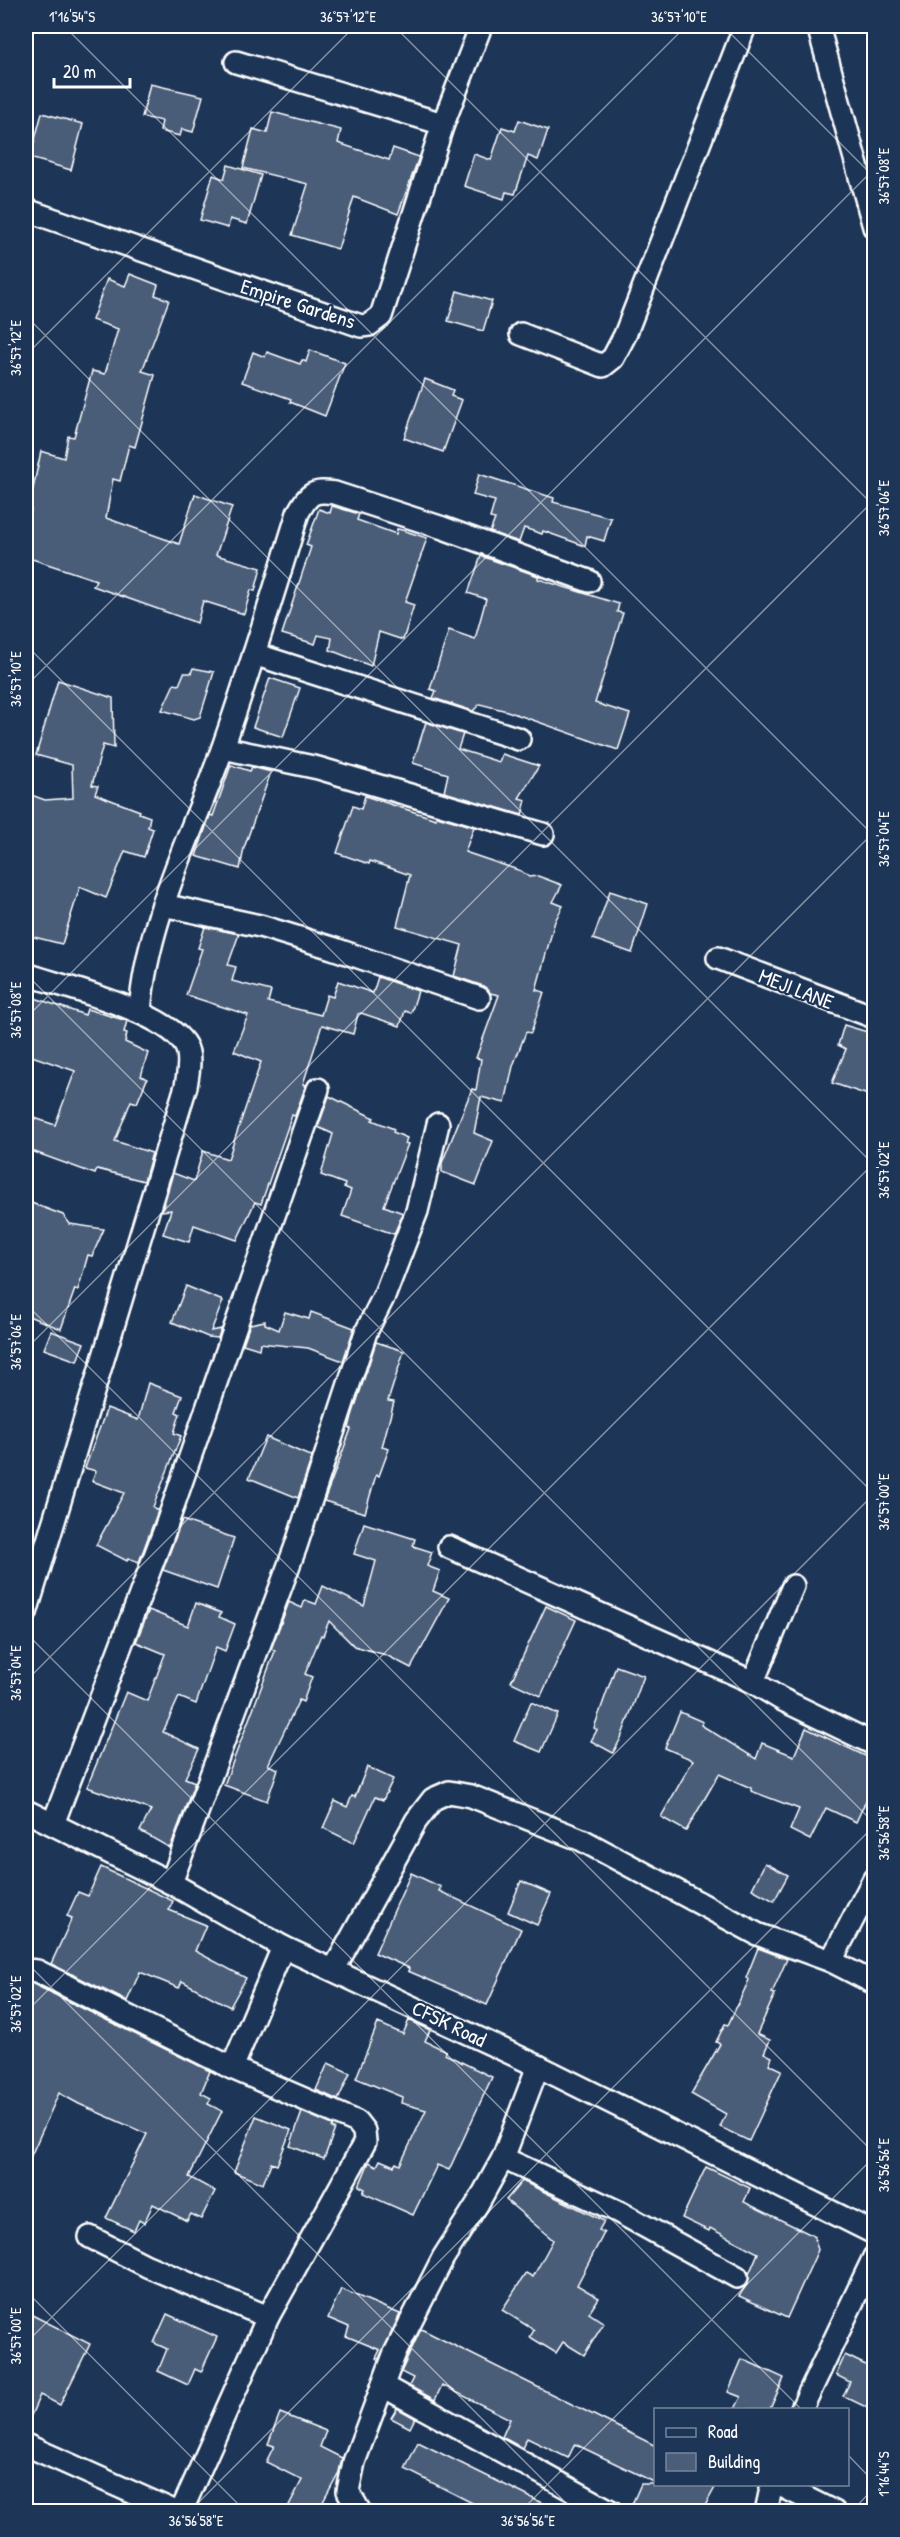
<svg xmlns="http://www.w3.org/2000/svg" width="900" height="2537" font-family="'Patrick Hand',sans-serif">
<rect width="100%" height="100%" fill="#1d3557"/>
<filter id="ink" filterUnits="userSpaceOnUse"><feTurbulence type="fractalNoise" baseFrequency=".0167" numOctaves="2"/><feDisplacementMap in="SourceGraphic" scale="12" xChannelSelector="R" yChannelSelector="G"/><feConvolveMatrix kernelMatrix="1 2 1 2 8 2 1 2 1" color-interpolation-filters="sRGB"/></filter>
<g filter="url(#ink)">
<g fill="#4a5d79" stroke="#fff" stroke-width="1.5">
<polygon points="150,84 203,96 193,132 182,129 180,136 160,131 162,121 142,117"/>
<polygon points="272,112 341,130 338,143 389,160 393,148 419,157 398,214 354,197 338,249 292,235 308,184 243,168 253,129 267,133"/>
<polygon points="42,113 83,124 71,170 30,158"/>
<polygon points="519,120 548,130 538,160 528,156 515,194 506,192 504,199 464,186 474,154 491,160 502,127 515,131"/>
<polygon points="228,165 261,175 247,224 230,219 228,228 200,220 213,175 224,179"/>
<polygon points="130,274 158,285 155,295 169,300 142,371 155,375 135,447 129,445 120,481 113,479 106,518 179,544 195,494 232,507 216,555 261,568 255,591 251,590 244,614 203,601 197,623 93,586 96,580 26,557 26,529 31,510 26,509 26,487 33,489 41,451 64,458 68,436 74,437 92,371 105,374 118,329 92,320 107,279 125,286"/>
<polygon points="457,291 492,301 483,331 448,321"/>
<polygon points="310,350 345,363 325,416 290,402 291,399 242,382 253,352 265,357 267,352 300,364 302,360 306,362"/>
<polygon points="425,379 453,390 451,396 462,400 443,452 404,438"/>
<polygon points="479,474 554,498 553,502 611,518 604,541 587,536 585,546 543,531 542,534 524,528 519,542 490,532 495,519 490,518 495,501 473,495"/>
<polygon points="332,506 359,514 357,520 396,534 397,529 402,530 427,538 405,602 414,605 403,640 379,632 371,666 330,650 332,638 318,635 315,644 282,634 311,547 306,545 319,509 330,513"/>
<polygon points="481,556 538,576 538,579 619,604 617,612 623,613 595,703 630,714 618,750 507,711 480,704 473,711 433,698 436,691 430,689 449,630 475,639 486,599 468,593"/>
<polygon points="193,668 214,672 200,717 194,719 162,710 174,684 179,685 184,673 191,673"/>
<polygon points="270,678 300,688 283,737 253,727"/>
<polygon points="58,680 113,698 114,748 103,745 92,785 98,786 95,794 140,811 139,813 150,817 148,827 153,829 144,857 125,851 106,898 80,887 62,944 26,935 26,793 45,800 73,798 72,765 36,755"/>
<polygon points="426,722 463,734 458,749 499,762 502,754 539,766 519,798 526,800 522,815 444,792 448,774 413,763"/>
<polygon points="231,765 250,771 252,767 271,772 244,848 240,869 196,856 210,815 213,816"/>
<polygon points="365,796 436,819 437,816 474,827 465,852 521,871 529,877 538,876 562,885 553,902 563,906 555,921 536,990 544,992 531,1033 526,1032 513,1066 505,1103 481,1097 474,1133 493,1141 476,1185 442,1172 442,1163 472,1089 476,1090 481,1059 476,1058 499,995 490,993 483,986 454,976 462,945 397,926 410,875 370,861 369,864 337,853 353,806 361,809"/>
<polygon points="610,891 648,904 632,953 593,939"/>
<polygon points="205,927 239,934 228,965 236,967 232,981 271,991 268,1002 321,1015 327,995 333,997 338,981 373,993 378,977 418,991 411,1013 405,1011 400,1026 361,1013 358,1014 353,1034 322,1025 303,1084 306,1085 295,1116 292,1115 261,1204 255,1202 237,1240 194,1225 189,1242 163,1234 171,1210 162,1211 173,1173 194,1181 203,1151 228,1159 261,1062 234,1051 248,1015 186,995 202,949 198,948"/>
<polygon points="26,995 85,1015 87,1009 127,1021 124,1032 127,1033 125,1042 148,1053 141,1076 147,1079 137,1103 131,1101 115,1141 152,1153 144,1181 97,1169 95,1174 26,1149 26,1115 55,1125 75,1071 26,1054"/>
<polygon points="844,1025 874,1034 874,1097 832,1083 846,1049 838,1045"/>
<polygon points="329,1096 374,1118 372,1120 394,1129 393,1132 407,1138 405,1143 408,1144 384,1206 403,1213 394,1234 342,1216 351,1190 344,1187 345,1184 321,1175 333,1134 318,1127"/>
<polygon points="26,1201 63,1215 70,1224 104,1229 92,1256 88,1255 78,1290 75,1289 61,1329 26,1315"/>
<polygon points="186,1286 223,1301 211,1331 221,1329 218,1338 208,1337 172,1322"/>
<polygon points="285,1312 309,1319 311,1312 354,1328 343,1361 308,1348 260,1343 259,1349 243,1344 250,1324 265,1321 265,1324 279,1330"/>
<polygon points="51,1331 84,1343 77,1361 44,1349"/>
<polygon points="376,1342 404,1351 388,1401 394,1402 382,1447 389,1449 379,1476 376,1475 365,1513 324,1501 351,1429 349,1428 352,1416"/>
<polygon points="148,1383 182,1396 176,1412 180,1414 174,1433 181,1436 153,1507 158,1511 139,1562 128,1558 127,1561 96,1545 124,1493 92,1481 96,1471 85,1468 107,1408 138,1420"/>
<polygon points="266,1437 312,1457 298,1498 249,1478"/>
<polygon points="182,1520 234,1538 217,1589 163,1570"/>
<polygon points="364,1523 415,1539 413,1546 432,1552 427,1566 440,1571 433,1591 449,1598 411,1668 386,1655 354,1646 329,1621 323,1636 321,1635 305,1674 312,1677 303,1702 299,1700 268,1765 278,1769 267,1801 224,1785 275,1651 271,1649 289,1602 302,1608 305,1600 316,1604 323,1586 364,1606 376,1561 354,1554"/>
<polygon points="196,1603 221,1613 219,1617 235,1624 225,1651 216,1647 196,1704 179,1697 163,1732 199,1749 185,1778 195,1782 170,1848 140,1831 151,1810 87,1787 126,1692 147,1701 165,1654 136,1642 149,1610 188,1626"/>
<polygon points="546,1606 576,1620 541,1696 511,1682"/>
<polygon points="616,1666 644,1676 621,1738 613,1753 591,1741 597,1730 594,1728"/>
<polygon points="531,1702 558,1714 541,1752 514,1741"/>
<polygon points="680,1712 703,1722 701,1725 756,1759 762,1743 794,1756 806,1728 874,1760 874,1783 856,1822 826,1808 810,1840 790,1830 799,1809 751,1791 751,1788 719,1774 686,1831 661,1817 693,1760 665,1748"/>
<polygon points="367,1767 393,1779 383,1800 375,1797 354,1843 323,1828 335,1801 347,1807 352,1796 355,1797"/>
<polygon points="765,1863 788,1875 774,1901 752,1889"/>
<polygon points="101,1867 173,1901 169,1910 206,1925 195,1951 246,1978 230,2007 182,1981 179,1988 140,1972 127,2001 51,1964 72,1918 67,1916 78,1892 88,1896"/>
<polygon points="411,1873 441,1887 439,1891 521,1929 487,2005 408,1971 409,1968 375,1953"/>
<polygon points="521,1881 551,1894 537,1925 508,1912"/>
<polygon points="758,1948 787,1959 772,1993 775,1994 757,2034 770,2040 764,2053 772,2057 769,2064 782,2070 749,2141 720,2127 726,2114 691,2094 720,2044 716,2042 725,2024 728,2025 749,1980 746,1978"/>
<polygon points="31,1983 210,2071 201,2093 211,2098 208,2104 222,2111 189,2177 215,2191 201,2219 191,2214 187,2221 153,2204 144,2223 139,2220 134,2231 106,2218 147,2134 79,2104 59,2093 26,2167 26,1995"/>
<polygon points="409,2020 430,2030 425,2041 446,2051 445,2054 492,2077 449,2170 437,2165 413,2215 363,2193 365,2189 359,2186 369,2162 377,2166 380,2160 394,2166 396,2163 400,2165 426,2110 401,2103 402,2097 356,2078 378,2023 403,2034"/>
<polygon points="328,2063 350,2073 338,2100 316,2090"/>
<polygon points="302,2112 333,2125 332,2128 335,2129 324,2159 290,2146"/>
<polygon points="256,2116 291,2130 277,2165 271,2163 263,2184 234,2172"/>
<polygon points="706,2167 750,2188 744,2202 814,2236 818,2250 787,2318 739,2296 748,2283 749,2274 758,2253 710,2228 709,2231 682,2218"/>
<polygon points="522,2181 604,2221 599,2230 604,2233 577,2285 599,2298 589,2313 604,2323 584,2355 563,2342 556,2353 530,2337 534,2330 502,2310 526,2273 533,2277 553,2240 506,2200"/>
<polygon points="341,2289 400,2314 379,2359 376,2358 380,2350 346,2336 349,2327 328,2318"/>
<polygon points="26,2312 90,2344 60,2405 40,2395 26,2427"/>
<polygon points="167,2314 217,2337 201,2372 195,2369 188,2385 158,2371 167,2349 154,2343"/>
<polygon points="421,2329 656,2446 656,2483 575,2444 568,2458 527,2438 522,2448 502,2437 510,2419 442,2385 435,2400 409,2386 413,2378 401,2372"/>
<polygon points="845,2355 874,2369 874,2395 868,2408 843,2396 850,2382 836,2375"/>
<polygon points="742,2359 784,2378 770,2409 735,2409 741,2397 728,2392"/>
<polygon points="397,2408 415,2418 410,2428 391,2418"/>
<polygon points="280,2413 326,2431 320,2447 342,2458 339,2472 318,2511 286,2511 302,2480 266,2462 274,2446 268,2444"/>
<polygon points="418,2442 558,2511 488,2511 405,2469"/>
<polygon points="641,2484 717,2484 702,2511 629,2511"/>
</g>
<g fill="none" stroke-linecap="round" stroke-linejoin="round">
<defs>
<g id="street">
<polyline points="818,26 874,227"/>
<polyline points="236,62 443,124"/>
<polyline points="26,210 361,326 369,325 381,316 443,124 481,26"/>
<polyline points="521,334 603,366 613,358 625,335 745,26"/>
<polyline points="254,654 519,739"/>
<polyline points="223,748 318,768 543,834"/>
<polyline points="163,905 260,926 332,948 479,998"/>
<polyline points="718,958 874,1017"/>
<path d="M26,974C64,987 165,1011 185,1045C192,1056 188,1074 186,1086L26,1613"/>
<path d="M140,1012C147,918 192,835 223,747C250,670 274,591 298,513C309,493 313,490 335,493L443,528L589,581"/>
<polyline points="449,1547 753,1682"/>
<polyline points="793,1586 753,1682 781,1699 874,1744"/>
<polyline points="26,1811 171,1883 283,1947 538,2066 874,2233"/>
<polyline points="53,1824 164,1532 318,1089"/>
<polyline points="171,1883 296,1546 366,1332 385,1294 417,1211 438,1124"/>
<polyline points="831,1961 874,1879"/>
<polyline points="334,1969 416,1821 433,1799 449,1792 471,1796 582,1840 757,1934 831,1961 874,1983"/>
<polyline points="26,1970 37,1971 232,2068"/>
<polyline points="503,2158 619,2212 737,2277"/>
<polyline points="90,2237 147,2266 268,2317"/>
<polyline points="383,2386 612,2512"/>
<polyline points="801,2410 874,2257"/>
<polyline points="26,2445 176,2512"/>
<polyline points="778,2484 834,2512"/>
<polyline points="181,2512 268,2317 365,2142 364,2131 357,2122 232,2068 283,1947"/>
<polyline points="360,2512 348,2491 354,2462 394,2355 443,2258 478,2203 503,2158 538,2066"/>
<polyline points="766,2512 772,2484"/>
</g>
</defs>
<use href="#street" stroke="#fff" stroke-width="26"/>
<use href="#street" stroke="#1d3557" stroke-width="21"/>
</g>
</g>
<path fill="none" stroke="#fff" stroke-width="1.5" stroke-opacity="0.45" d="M64,26L874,836M394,26L874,506M723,26L874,177M26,316L874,1165M26,355L355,26M26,645L874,1494M26,686L686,26M26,974L874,1823M26,1018L874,169M26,1304L874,2153M26,1349L874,500M26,1633L802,2410M26,1681L874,832M26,1962L575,2512M26,2012L874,1163M26,2291L246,2512M26,2343L874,1494M848,2455L874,2482M189,2512L874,1826M520,2512L874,2157M851,2512L874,2488"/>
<g text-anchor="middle" stroke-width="4.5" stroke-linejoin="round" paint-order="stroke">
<g font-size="21" fill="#fff" stroke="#1d3557">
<text transform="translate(298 304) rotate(18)" y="7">Empire Gardens</text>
<text transform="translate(796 989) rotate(21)" y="7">MEJI LANE</text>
<text transform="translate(449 2024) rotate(26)" y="7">CFSK Road</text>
</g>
</g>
<rect width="900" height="2537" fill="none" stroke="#1d3557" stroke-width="66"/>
<rect x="654" y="2408" width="195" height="78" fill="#1d3557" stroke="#77869a" stroke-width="1.5"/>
<rect x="666" y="2428" width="30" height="9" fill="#1d3557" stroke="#77869a" stroke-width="1.5"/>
<text x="708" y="2438" font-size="18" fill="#ffffff">Road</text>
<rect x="666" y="2453" width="30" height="18" fill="#4a5d79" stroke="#77869a" stroke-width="1.5"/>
<text x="708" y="2468" font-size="18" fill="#ffffff">Building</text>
<path d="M54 78v9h76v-9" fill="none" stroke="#ffffff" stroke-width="3"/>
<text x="63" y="78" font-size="18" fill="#ffffff" stroke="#1d3557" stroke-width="4.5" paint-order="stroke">20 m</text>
<rect x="33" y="33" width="834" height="2471" fill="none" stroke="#fff" stroke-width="2"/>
<g font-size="15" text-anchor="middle" fill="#fff">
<text x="72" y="22">1°16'54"S</text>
<text x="348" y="22">36°57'12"E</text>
<text x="679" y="22">36°57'10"E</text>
<text transform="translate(884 176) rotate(-90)" y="5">36°57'08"E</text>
<text transform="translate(16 348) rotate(-90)" y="5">36°57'12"E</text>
<text transform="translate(884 508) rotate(-90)" y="5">36°57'06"E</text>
<text transform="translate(16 679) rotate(-90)" y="5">36°57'10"E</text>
<text transform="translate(884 839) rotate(-90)" y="5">36°57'04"E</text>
<text transform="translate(16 1010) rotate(-90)" y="5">36°57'08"E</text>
<text transform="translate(884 1170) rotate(-90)" y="5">36°57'02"E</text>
<text transform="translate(16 1342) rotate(-90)" y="5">36°57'06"E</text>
<text transform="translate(884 1502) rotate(-90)" y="5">36°57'00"E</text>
<text transform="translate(16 1673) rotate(-90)" y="5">36°57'04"E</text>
<text transform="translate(884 1833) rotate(-90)" y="5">36°56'58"E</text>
<text transform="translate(16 2004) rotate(-90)" y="5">36°57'02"E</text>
<text transform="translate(884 2165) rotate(-90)" y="5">36°56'56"E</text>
<text transform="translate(16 2336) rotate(-90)" y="5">36°57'00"E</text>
<text transform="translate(884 2474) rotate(-90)" y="5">1°16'44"S</text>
<text x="196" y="2526">36°56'58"E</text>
<text x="528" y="2526">36°56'56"E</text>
</g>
</svg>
